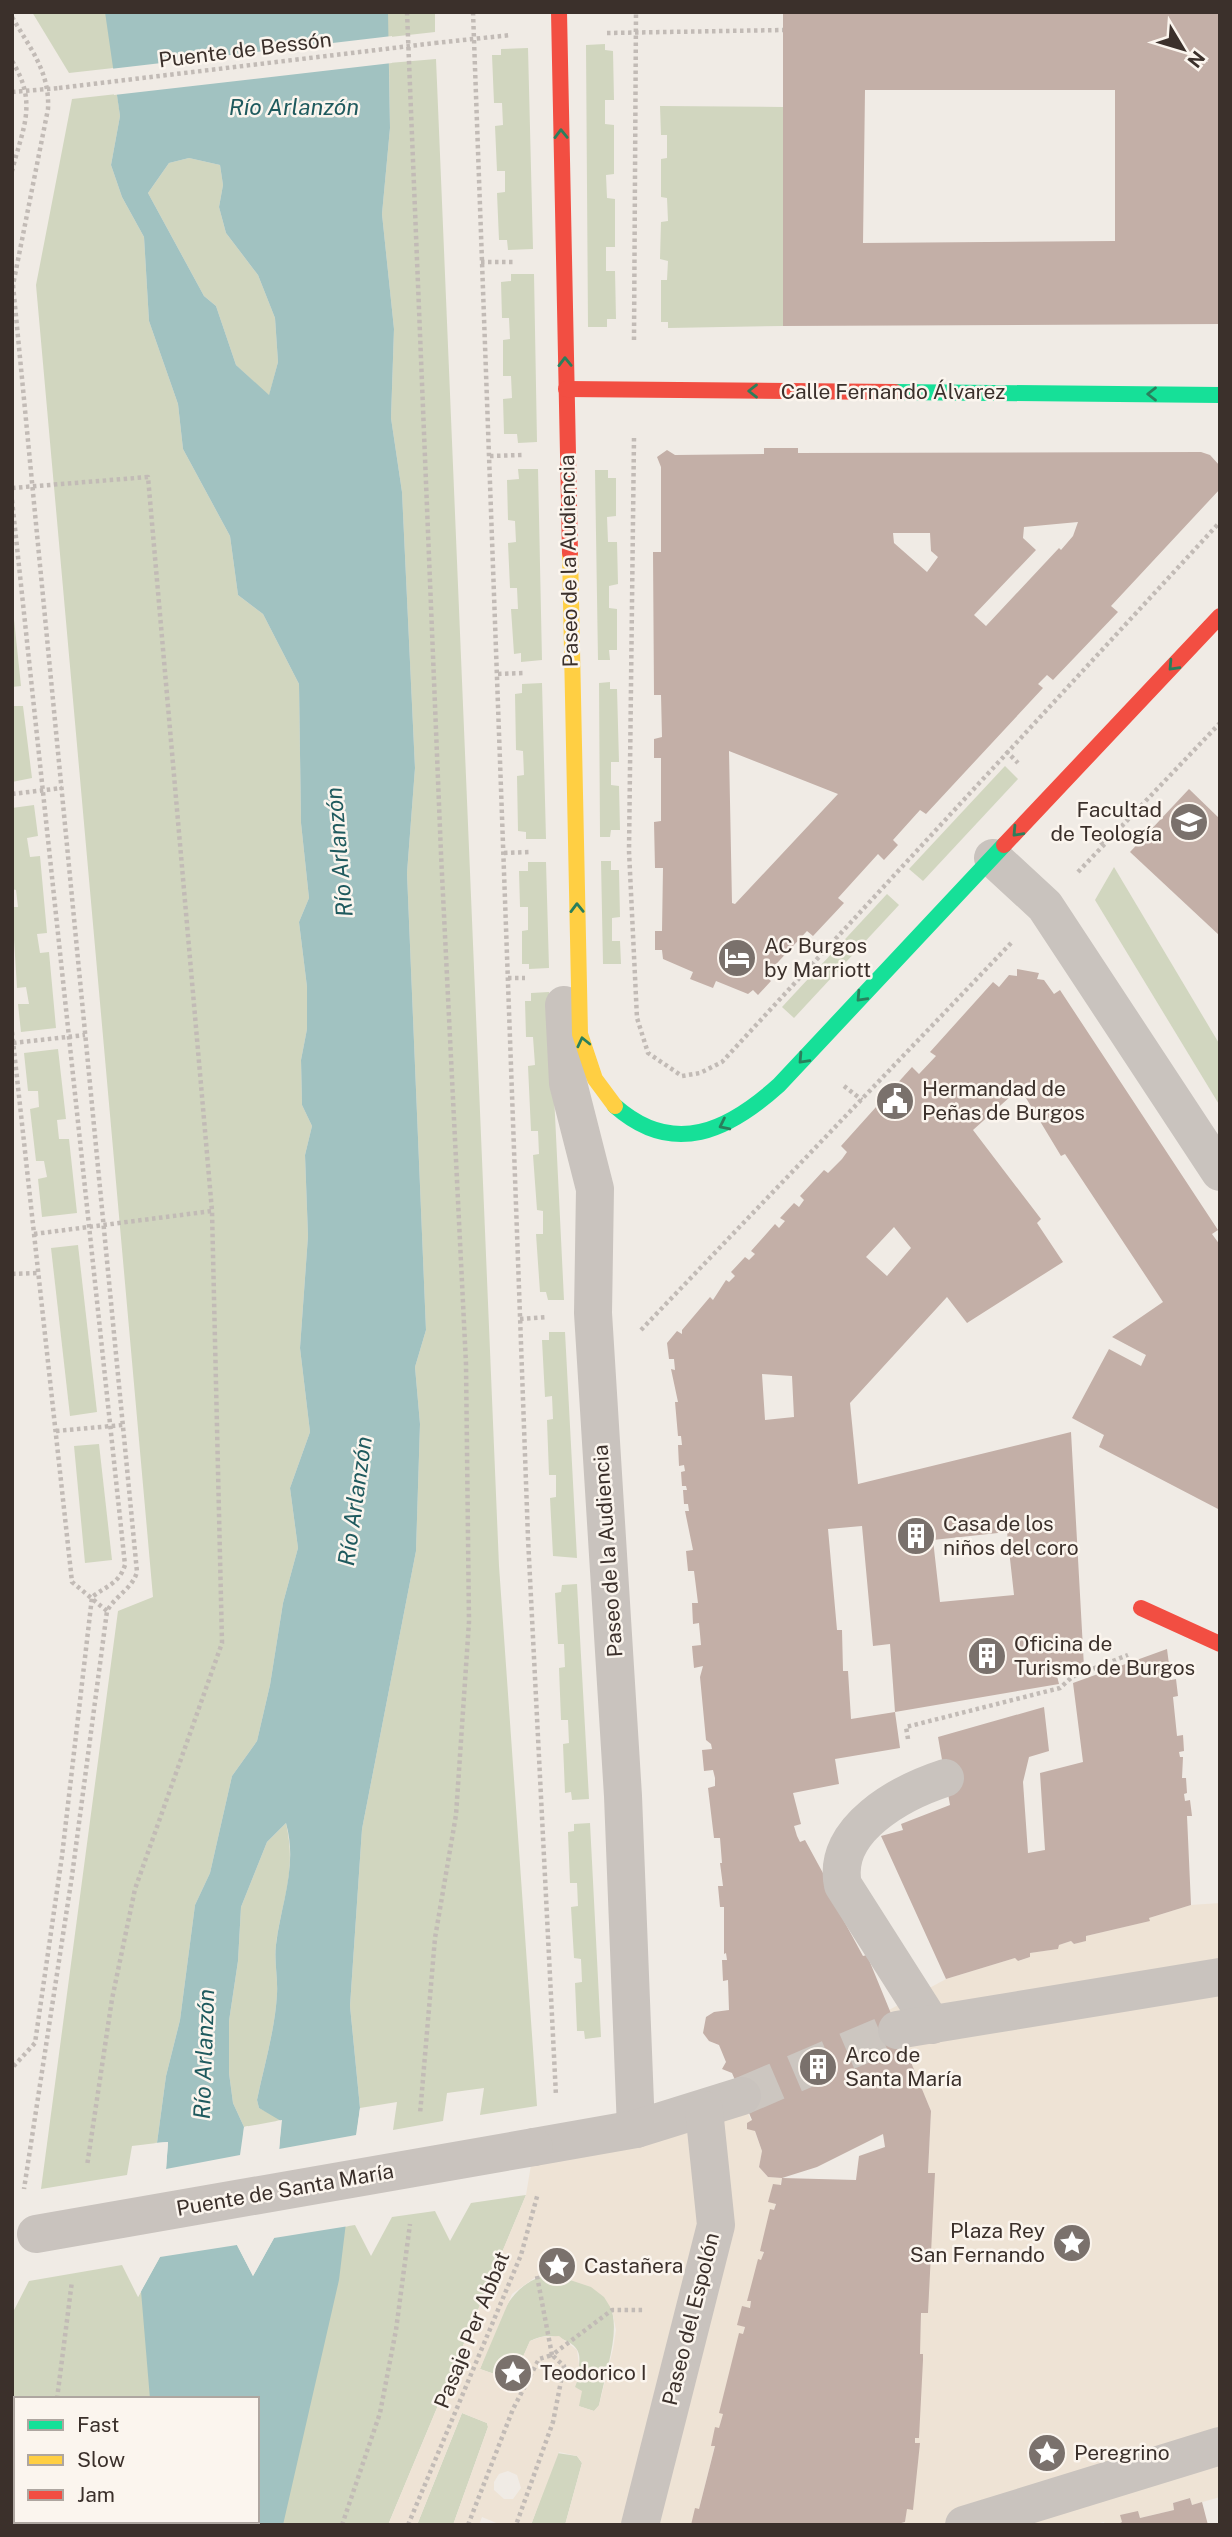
<svg xmlns="http://www.w3.org/2000/svg" width="1232" height="2537" font-family="'Public Sans',sans-serif">
<rect width="100%" height="100%" fill="#f0ebe5"/>
<g fill="#d1d6bf" fill-rule="evenodd">
<polygon points="32,12 435,12 435,32 69,73"/>
<polygon points="605,44 605,50 613,51 614,100 605,100 605,124 614,125 614,174 606,175 607,198 615,199 615,247 606,247 606,271 615,271 616,319 607,319 607,327 588,327 586,45"/>
<polygon points="528,48 533,249 508,250 507,240 499,240 497,193 505,192 505,171 497,171 495,126 503,125 502,103 494,103 492,55 501,55 501,49"/>
<polygon points="436,59 499,1566 537,2106 480,2115 484,2088 447,2093 443,2121 393,2130 397,2102 360,2108 350,2006 362,1829 416,1551 420,1424 415,1367 426,1330 407,873 415,768 402,492 391,418 394,329 382,214 390,128 389,63"/>
<polygon points="117,94 120,116 111,165 122,197 144,237 149,321 178,404 183,449 230,536 238,595 263,614 299,684 301,823 309,898 299,922 307,987 307,1029 301,1060 302,1105 312,1126 305,1155 308,1236 300,1348 310,1432 290,1488 298,1548 283,1603 270,1685 257,1741 232,1776 210,1873 195,1905 180,2020 166,2076 157,2143 132,2146 127,2175 41,2189 118,1611 153,1597 36,285 72,99"/>
<polygon points="660,106 783,107 783,326 668,328 668,322 661,322 661,280 667,280 668,261 660,259 661,222 668,221 667,198 661,197 661,159 667,158 667,135 661,135"/>
<polygon points="189,158 220,165 223,185 219,207 226,233 258,275 275,318 278,362 269,396 236,365 216,306 204,296 148,193 169,163"/>
<polygon points="511,274 534,274 537,442 518,443 517,434 504,434 503,399 512,398 511,376 503,376 503,340 510,339 509,318 502,318 501,282 511,281"/>
<polygon points="518,469 538,469 542,660 521,662 521,653 514,654 511,609 518,609 517,588 510,588 508,543 516,542 515,521 508,520 507,480 519,479"/>
<polygon points="595,470 608,470 608,478 616,478 616,516 607,517 608,542 617,542 618,584 609,586 609,608 617,609 617,650 609,650 610,660 598,660"/>
<polygon points="12,600 21,686 12,687"/>
<polygon points="610,682 610,689 617,689 619,762 611,762 611,785 619,786 620,830 611,830 610,837 600,837 599,683"/>
<polygon points="542,683 546,839 526,839 526,832 518,831 517,776 524,775 523,751 516,750 515,694 522,693 522,684"/>
<polygon points="12,699 13,706 23,706 32,778 12,782"/>
<polygon points="1005,766 1018,779 923,881 909,869"/>
<polygon points="34,805 38,836 27,838 30,857 40,856 47,933 37,934 40,953 49,952 56,1028 21,1032 18,1004 29,1004 26,987 17,988 12,907 18,907 16,890 12,889 12,808"/>
<polygon points="601,861 611,861 611,870 619,870 620,917 612,918 612,941 620,941 621,964 603,964"/>
<polygon points="528,862 546,862 549,968 529,969 529,964 522,964 522,931 528,930 528,907 520,907 519,871 528,871"/>
<polygon points="1114,867 1220,1045 1220,1106 1095,900"/>
<polygon points="887,894 899,905 794,1018 782,1007"/>
<polygon points="549,992 564,1300 548,1300 546,1292 540,1292 536,1234 543,1234 543,1211 537,1210 533,1155 539,1154 538,1131 531,1131 528,1066 535,1065 533,1037 526,1037 525,1001 531,1001 531,993"/>
<polygon points="58,1049 66,1119 57,1120 59,1139 69,1139 77,1213 42,1217 38,1179 47,1177 44,1161 36,1161 30,1109 39,1107 38,1091 28,1091 24,1053"/>
<polygon points="78,1245 97,1412 70,1416 51,1248"/>
<polygon points="549,1332 565,1332 577,1558 553,1556 550,1498 556,1497 556,1475 549,1475 547,1420 553,1419 552,1396 545,1397 542,1340 549,1340"/>
<polygon points="99,1444 112,1560 85,1563 74,1446"/>
<polygon points="577,1584 589,1799 572,1800 571,1792 565,1793 563,1744 569,1743 568,1720 561,1720 559,1668 565,1667 564,1644 558,1644 555,1593 561,1592 562,1585"/>
<path d="M286,1823C297,1873 282,1898 276,1945C274,1961 278,1978 277,1994C275,2030 264,2066 257,2100L259,2108L282,2120L244,2127L233,2103L229,2073V2021L238,1961L241,1907L267,1842Z"/>
<polygon points="590,1823 601,2037 585,2039 584,2031 577,2031 575,1983 582,1982 581,1959 574,1958 571,1907 578,1906 577,1883 570,1883 568,1832 574,1831 574,1824"/>
<path d="M526,2195L388,2525H12V2314L29,2281L122,2265L138,2297L160,2257L253,2276L311,2232L355,2225L371,2256L392,2217L435,2211L450,2241L471,2203ZM16,2399H257V2521H16Z"/>
<path d="M552,2274C643,2285 610,2346 599,2406L594,2411L578,2406C577,2401 575,2395 575,2390C574,2370 592,2350 562,2339C549,2334 542,2336 530,2341L518,2368L506,2378L480,2369C496,2330 504,2282 552,2274Z"/>
<polygon points="462,2413 487,2423 488,2427 453,2525 417,2525"/>
<polygon points="557,2453 577,2456 582,2463 565,2525 531,2525"/>
</g>
<g fill="#eee3d5" fill-rule="evenodd">
<polygon points="1220,1903 1220,2497 1192,2505 1190,2498 1173,2503 1174,2510 1140,2518 1138,2512 1121,2515 1122,2522 1115,2525 1105,2525 1104,2522 1091,2525 894,2525 905,2522 915,2443 931,2111 889,2010 946,1979 1015,1958 1019,1961 1030,1957 1030,1953 1057,1949 1059,1945 1071,1941 1074,1944 1085,1941 1086,1936 1149,1921 1149,1918 1191,1905"/>
<path d="M742,2096L762,2151L759,2167L768,2177L782,2178L695,2525H565L582,2463L577,2456L559,2452L531,2525H501L482,2517L479,2525H453L488,2427L487,2423L462,2413L417,2525H388L526,2195L534,2147ZM552,2274L591,2287L604,2297L612,2310L616,2330L613,2349L599,2405L594,2411L579,2406L582,2391L575,2387L580,2374L577,2350L559,2336L541,2337L530,2341L518,2368L511,2366L506,2378L480,2369L512,2294L537,2276ZM508,2471L517,2475L521,2488L513,2499H504L494,2490V2482L499,2474Z"/>
</g>
<path fill="#a1c2c1" fill-rule="evenodd" d="M105,12H388L390,128L382,214L394,329L391,418L402,492L415,768L407,873L426,1330L415,1367L420,1424L416,1551L362,1829L350,2006L360,2108L339,2280L283,2525H140L141,2521H257V2399H150L141,2291L160,2257L168,2142L157,2143L166,2076L180,2020L195,1905L210,1873L232,1776L257,1741L270,1685L283,1603L298,1548L290,1488L310,1432L300,1348L308,1236L305,1155L312,1126L302,1105L301,1060L307,1029V987L299,922L309,898L301,823L299,684L263,614L238,595L230,536L183,449L178,404L149,321L144,237L122,197L111,165L120,116ZM189,158L220,165L223,185L219,207L226,233L258,275L275,318L278,362L269,395L236,365L216,306L204,296L148,193L169,163ZM286,1823C298,1866 281,1903 276,1945C274,1961 278,1978 277,1994C275,2030 264,2066 257,2100L259,2108L281,2121L274,2238L253,2276L237,2245L244,2127L233,2103L229,2073V2021L238,1961L241,1907L267,1842Z"/>
<g fill="#f0ebe5">
<polygon points="392,36 392,63 114,95 110,69"/>
<polygon points="360,2108 363,2108 349,2226 274,2238 253,2276 237,2245 160,2257 138,2297 138,2290 157,2256 164,2146 154,2143 168,2142 166,2169 240,2155 244,2127 248,2126 241,2244 253,2269 270,2237 276,2121 282,2120 279,2149 356,2135"/>
</g>
<g fill="#c3afa7" fill-rule="evenodd">
<path d="M783,12H1219V324L783,326ZM865,90H1115V241L863,243Z"/>
<path d="M764,448H798V453L1201,452L1210,455L1220,466V489L1111,606L1118,612L1053,680L1047,675L1038,684L1043,688L926,814L920,810L893,840L898,845L884,860L878,854L838,898L844,903L813,936L807,931L765,976L771,981L758,995L753,990L748,994L716,981L713,988L690,979L693,972L663,959L662,950H655V931H662L663,868H655L654,822L661,821V758H654V739L662,737L661,695H654L653,552H661V467L657,457L667,450L675,455L764,454ZM1078,522L1073,536L1061,550L1059,548L986,626L974,615L1036,550L1023,538L1024,527ZM893,533H930L931,551L938,557L927,572L894,543ZM729,751L838,794L735,904L732,903Z"/>
<polygon points="1189,789 1220,819 1220,936 1130,852"/>
<path d="M1017,969L1039,973L1037,979L1044,980L1054,994L1060,990L1218,1230L1212,1234L1220,1245V1510L1099,1447L1104,1435L1072,1418L1109,1349L1141,1366L1146,1355L1112,1337L1163,1302L1065,1154L1061,1156L1020,1088L973,1130L1041,1219L1037,1223L1063,1262L967,1323L947,1297L850,1403L858,1484L1071,1432L1084,1667L1056,1672L1059,1684L895,1712L890,1644L873,1646L862,1526L828,1529L837,1630H842L843,1671H848L851,1719L895,1712L900,1748L835,1759L839,1784L793,1793L801,1824L794,1826L797,1836L800,1842L805,1840L830,1886L826,1888L863,1956L867,1955L931,2111L928,2173H935L928,2313H921L920,2354H923V2360L919,2438H915V2443H920L913,2510L907,2509L905,2522L894,2525H691L695,2508L699,2509L715,2446H711L715,2427L719,2428L723,2414L719,2413L739,2333L743,2334L745,2327L737,2325L742,2306L750,2308L751,2301H747L751,2286L758,2259L761,2260L764,2252L760,2251L770,2209L774,2210L776,2204L768,2202L773,2184L781,2185L782,2178L856,2180L859,2156L885,2147L883,2134L817,2167L782,2178L768,2177L759,2167L762,2151L755,2131L747,2129V2123L752,2120L732,2073L722,2069L726,2062L719,2045L709,2041L703,2033L706,2017L714,2012L729,2010L728,1980L723,1981L722,1960H727L726,1953L724,1954V1907H720L718,1886H723L720,1863H722L720,1838H714L708,1788L715,1786V1778L713,1770L704,1771L702,1750L712,1749L711,1744L706,1740L700,1677L703,1666L694,1668L692,1646L701,1645L699,1623L693,1624L692,1603H698L694,1571H688L686,1551L693,1550L685,1511H689L688,1504H684L683,1490H687L686,1486H682L681,1472L685,1471L684,1465L679,1466L678,1445H682L681,1436H678L675,1402H678L671,1369L675,1370L674,1359H669L667,1343L677,1331L682,1334V1330L710,1297L713,1300L726,1280L729,1282L735,1276L731,1272L745,1257L749,1260L755,1254L751,1251L775,1224L779,1228L785,1221L780,1218L794,1203L799,1207L804,1200L800,1196L824,1170L828,1173L842,1159L847,1152L841,1146L912,1067L919,1074L936,1056L930,1052L993,982L999,987L1009,975L1017,976ZM894,1227L911,1248L887,1276L866,1257ZM762,1374L792,1376L794,1417L765,1420ZM1007,1532L1014,1595L940,1602L933,1540Z"/>
<polygon points="1167,1649 1171,1680 1176,1679 1178,1696 1173,1697 1177,1736 1183,1735 1184,1751 1179,1752 1180,1757 1183,1757 1182,1778 1186,1778 1187,1793 1184,1794 1185,1801 1190,1800 1192,1816 1187,1816 1191,1905 1149,1918 1150,1921 1086,1936 1086,1941 1074,1944 1071,1941 1059,1945 1058,1949 1030,1953 1030,1957 1018,1961 1015,1958 946,1979 881,1836 903,1830 901,1824 950,1805 938,1737 1044,1707 1049,1751 1029,1757 1023,1782 1028,1853 1045,1850 1040,1773 1083,1762 1073,1683"/>
<polygon points="1190,2498 1192,2505 1202,2502 1208,2525 1116,2525 1122,2522 1120,2515 1138,2511 1140,2518 1174,2510 1173,2503"/>
</g>
<g fill="none" stroke-linecap="round" stroke-linejoin="round">
<polyline stroke="#ccc6c0" stroke-width="38" stroke-dasharray="38 19" stroke-linecap="butt" points="742,2096 897,2030"/>
<g stroke="#c2bbb6" stroke-width="4.5" stroke-dasharray="3.5 3.5" stroke-linecap="butt">
<polyline points="407,12 441,854 466,1364 469,1622 456,1815 435,1938 420,2114"/>
<polyline points="473,12 528,1538 556,2096"/>
<path d="M12,17C30,48 50,72 48,109L13,285L137,1572C132,1589 116,1595 107,1611L72,1876L24,2189"/>
<polyline points="607,33 783,30"/>
<polyline points="435,43 511,35"/>
<path d="M12,61C38,103 23,127 12,171"/>
<polyline points="12,92 59,88"/>
<polyline points="481,262 515,262"/>
<polyline points="634,340 636,12"/>
<polyline points="634,438 629,851 637,1018 648,1053 682,1076 700,1073 722,1062 1220,522"/>
<polyline points="490,456 522,455"/>
<polyline points="12,488 148,477 212,1211 222,1643 135,1889 112,1999 87,2166"/>
<path d="M12,500L125,1565C119,1584 106,1586 92,1597L62,1856L35,2043L12,2068"/>
<polyline points="498,674 525,673"/>
<polyline points="1006,751 1018,763"/>
<polyline points="12,794 62,788"/>
<polyline points="1085,827 1104,845"/>
<polyline points="504,853 530,852"/>
<polyline points="1078,872 1220,723"/>
<polyline points="508,978 525,978"/>
<polyline points="12,1032 72,1582 107,1611"/>
<polyline points="13,1043 85,1035"/>
<polyline points="844,1086 862,1100"/>
<polyline points="34,1234 212,1211"/>
<polyline points="12,1274 38,1273"/>
<polyline points="520,1319 547,1317"/>
<polyline points="641,1330 1012,942"/>
<polyline points="56,1431 123,1425"/>
<polyline points="908,1739 906,1727 1060,1688 1072,1677 1128,1655"/>
<polyline points="537,2276 552,2355 612,2310 644,2310"/>
<polyline points="57,2399 72,2281"/>
<polyline points="12,2516 16,2508"/>
<polyline points="342,2525 380,2413 396,2330 410,2224"/>
<polyline points="408,2525 521,2255 538,2193"/>
<polyline points="468,2525 513,2409 539,2359 552,2355 564,2366 553,2422 516,2525"/>
</g>
<g stroke="#c9c3be" stroke-width="38">
<polyline points="993,858 1045,906 1220,1172"/>
<polyline points="564,1005 568,1083 595,1189 593,1313 623,1796 636,2129"/>
<path d="M932,2025L843,1885C831,1829 902,1792 945,1778"/>
<polyline points="897,2030 1220,1977"/>
<polyline points="534,2147 636,2129 742,2096"/>
<polyline points="640,2525 716,2225 704,2110"/>
<polyline points="964,2525 1220,2446"/>
</g>
<g stroke="#16e098" stroke-width="16">
<polyline points="895,392 1220,395"/>
<path d="M615,1106C674,1158 729,1130 779,1085L1004,845"/>
</g>
<polyline stroke="#ffcf43" stroke-width="16" points="570,553 580,1034 595,1079 615,1106"/>
<g stroke="#f24e42" stroke-width="16">
<polyline points="559,12 570,553"/>
<polyline points="566,389 895,392"/>
<polyline points="1004,845 1220,616"/>
<polyline points="1141,1608 1220,1644"/>
</g>
<polyline stroke="#c2bbb6" stroke-width="4.5" stroke-dasharray="3.5 3.5" stroke-linecap="butt" points="59,88 435,43"/>
<polyline stroke="#c9c3be" stroke-width="38" points="36,2234 534,2147"/>
</g>
<defs><path id="oneway-chevron" d="M-2-3.5L2.5 0L-2 3.5" fill="none" stroke-width="1.6" stroke-linecap="round" stroke-linejoin="round" transform="scale(1.75)"/></defs>
<g stroke="#2a7f5c">
<use href="#oneway-chevron" transform="translate(561 134) rotate(-91)"/>
<use href="#oneway-chevron" transform="translate(565 362) rotate(-91)"/>
<use href="#oneway-chevron" transform="translate(753 391) rotate(-180)"/>
<use href="#oneway-chevron" transform="translate(1152 394) rotate(-180)"/>
<use href="#oneway-chevron" transform="translate(1173 666) rotate(133)"/>
<use href="#oneway-chevron" transform="translate(1017 832) rotate(133)"/>
<use href="#oneway-chevron" transform="translate(577 908) rotate(-91)"/>
<use href="#oneway-chevron" transform="translate(861 997) rotate(133)"/>
<use href="#oneway-chevron" transform="translate(583 1042) rotate(-103)"/>
<use href="#oneway-chevron" transform="translate(803 1059) rotate(133)"/>
<use href="#oneway-chevron" transform="translate(724 1125) rotate(154)"/>
</g>
<defs>
<symbol id="university-disc" viewBox="-11 -11 22 22"><circle r="9.5" fill="#7a716c" stroke="#fbf5ee"/><path d="M0-5L7-2L0 1L-7-2ZM-4 1L0 2.5L4 1V4Q0 6-4 4Z" fill="#fff"/></symbol>
<symbol id="hotel-disc" viewBox="-11 -11 22 22"><circle r="9.5" fill="#7a716c" stroke="#fbf5ee"/><path d="M-6-4.5h1.5V1H6V5H4.5V3h-9V5H-6ZM-4 0a1.8 1.8 0 1 1 3.6 0ZM.5 0V-2.5h3Q6-2.5 6 0Z" fill="#fff"/></symbol>
<symbol id="civic-disc" viewBox="-11 -11 22 22"><circle r="9.5" fill="#7a716c" stroke="#fbf5ee"/><path d="M-.6-6.5H3V-4.5H.6V-3L4-1V1h2V6H-6V1h2V-1L-.6-3ZM-1.2 2.5V6h2.4V2.5Z" fill="#fff"/></symbol>
<symbol id="building-disc" viewBox="-11 -11 22 22"><circle r="9.5" fill="#7a716c" stroke="#fbf5ee"/><path d="M-4-6H4V6H1V3H-1V6H-4ZM-2.5-4.3h1.7v1.8h-1.7ZM.8-4.3h1.7v1.8H.8ZM-2.5-1h1.7V.8h-1.7ZM.8-1h1.7V.8H.8Z" fill="#fff"/></symbol>
<symbol id="sight-disc" viewBox="-11 -11 22 22"><circle r="9.5" fill="#7a716c" stroke="#fbf5ee"/><path d="M0-6L1.8-2.2L6-1.7L2.9 1.2L3.7 5.4L0 3.3L-3.7 5.4L-2.9 1.2L-6-1.7L-1.8-2.2Z" fill="#fff"/></symbol>
</defs>
<g fill-rule="evenodd">
<use href="#university-disc" x="1167" y="800" width="44" height="44"/>
<use href="#hotel-disc" x="715" y="936" width="44" height="44"/>
<use href="#civic-disc" x="873" y="1079" width="44" height="44"/>
<use href="#building-disc" x="894" y="1514" width="44" height="44"/>
<use href="#building-disc" x="965" y="1634" width="44" height="44"/>
<use href="#building-disc" x="796" y="2045" width="44" height="44"/>
<use href="#sight-disc" x="1050" y="2221" width="44" height="44"/>
<use href="#sight-disc" x="535" y="2244" width="44" height="44"/>
<use href="#sight-disc" x="491" y="2351" width="44" height="44"/>
<use href="#sight-disc" x="1025" y="2431" width="44" height="44"/>
</g>
<g text-anchor="middle" stroke-width="5" stroke-linejoin="round" paint-order="stroke">
<g font-size="21" fill="#3b302b" stroke="#fbf5ee">
<text transform="translate(245 50) rotate(-7)" y="7">Puente de Bessón</text>
<text x="893" y="399">Calle Fernando Álvarez</text>
<text transform="translate(569 561) rotate(-91)" y="7">Paseo de la Audiencia</text>
<text transform="translate(608 1551) rotate(-94)" y="7">Paseo de la Audiencia</text>
<text transform="translate(285 2190) rotate(-10)" y="7">Puente de Santa María</text>
<text transform="translate(691 2319) rotate(-76)" y="7">Paseo del Espolón</text>
<text transform="translate(472 2330) rotate(-68)" y="7">Pasaje Per Abbat</text>
</g>
<g font-size="21" fill="#3b302b" stroke="#fbf5ee" text-anchor="start">
<text x="1162" y="817" text-anchor="end">Facultad<tspan x="1162" dy="24">de Teología</tspan></text>
<text x="764" y="953">AC Burgos<tspan x="764" dy="24">by Marriott</tspan></text>
<text x="922" y="1096">Hermandad de<tspan x="922" dy="24">Peñas de Burgos</tspan></text>
<text x="943" y="1531">Casa de los<tspan x="943" dy="24">niños del coro</tspan></text>
<text x="1014" y="1651">Oficina de<tspan x="1014" dy="24">Turismo de Burgos</tspan></text>
<text x="845" y="2062">Arco de<tspan x="845" dy="24">Santa María</tspan></text>
<text x="1045" y="2238" text-anchor="end">Plaza Rey<tspan x="1045" dy="24">San Fernando</tspan></text>
<text x="584" y="2273">Castañera</text>
<text x="540" y="2380">Teodorico I</text>
<text x="1074" y="2460">Peregrino</text>
</g>
<g font-size="23" font-style="italic" fill="#1f5a5e" stroke="#fbf5ee">
<text x="294" y="115">Río Arlanzón</text>
<text transform="translate(339 852) rotate(-95)" y="8">Río Arlanzón</text>
<text transform="translate(355 1501) rotate(-82)" y="8">Río Arlanzón</text>
<text transform="translate(204 2054) rotate(-88)" y="8">Río Arlanzón</text>
</g>
</g>
<rect width="1232" height="2537" fill="none" stroke="#3b302b" stroke-width="28"/>
<rect x="14" y="2397" width="245" height="126" fill="#fbf5ee" stroke="#aea6a0" stroke-width="2"/>
<rect x="28" y="2420" width="35" height="10" fill="#16e098" stroke="#aea6a0" stroke-width="2"/>
<text x="77" y="2432" font-size="21" fill="#3b302b">Fast</text>
<rect x="28" y="2455" width="35" height="10" fill="#ffcf43" stroke="#aea6a0" stroke-width="2"/>
<text x="77" y="2467" font-size="21" fill="#3b302b">Slow</text>
<rect x="28" y="2490" width="35" height="10" fill="#f24e42" stroke="#aea6a0" stroke-width="2"/>
<text x="77" y="2502" font-size="21" fill="#3b302b">Jam</text>
<g transform="translate(1183 49) rotate(128)" stroke="#fbf5ee" stroke-width="5" paint-order="stroke">
<path d="M0-5L12 26L0 18L-12 26Z" fill="#3b302b"/>
<text y="-10" font-size="19" font-weight="bold" text-anchor="middle" fill="#3b302b">N</text>
</g>
</svg>
